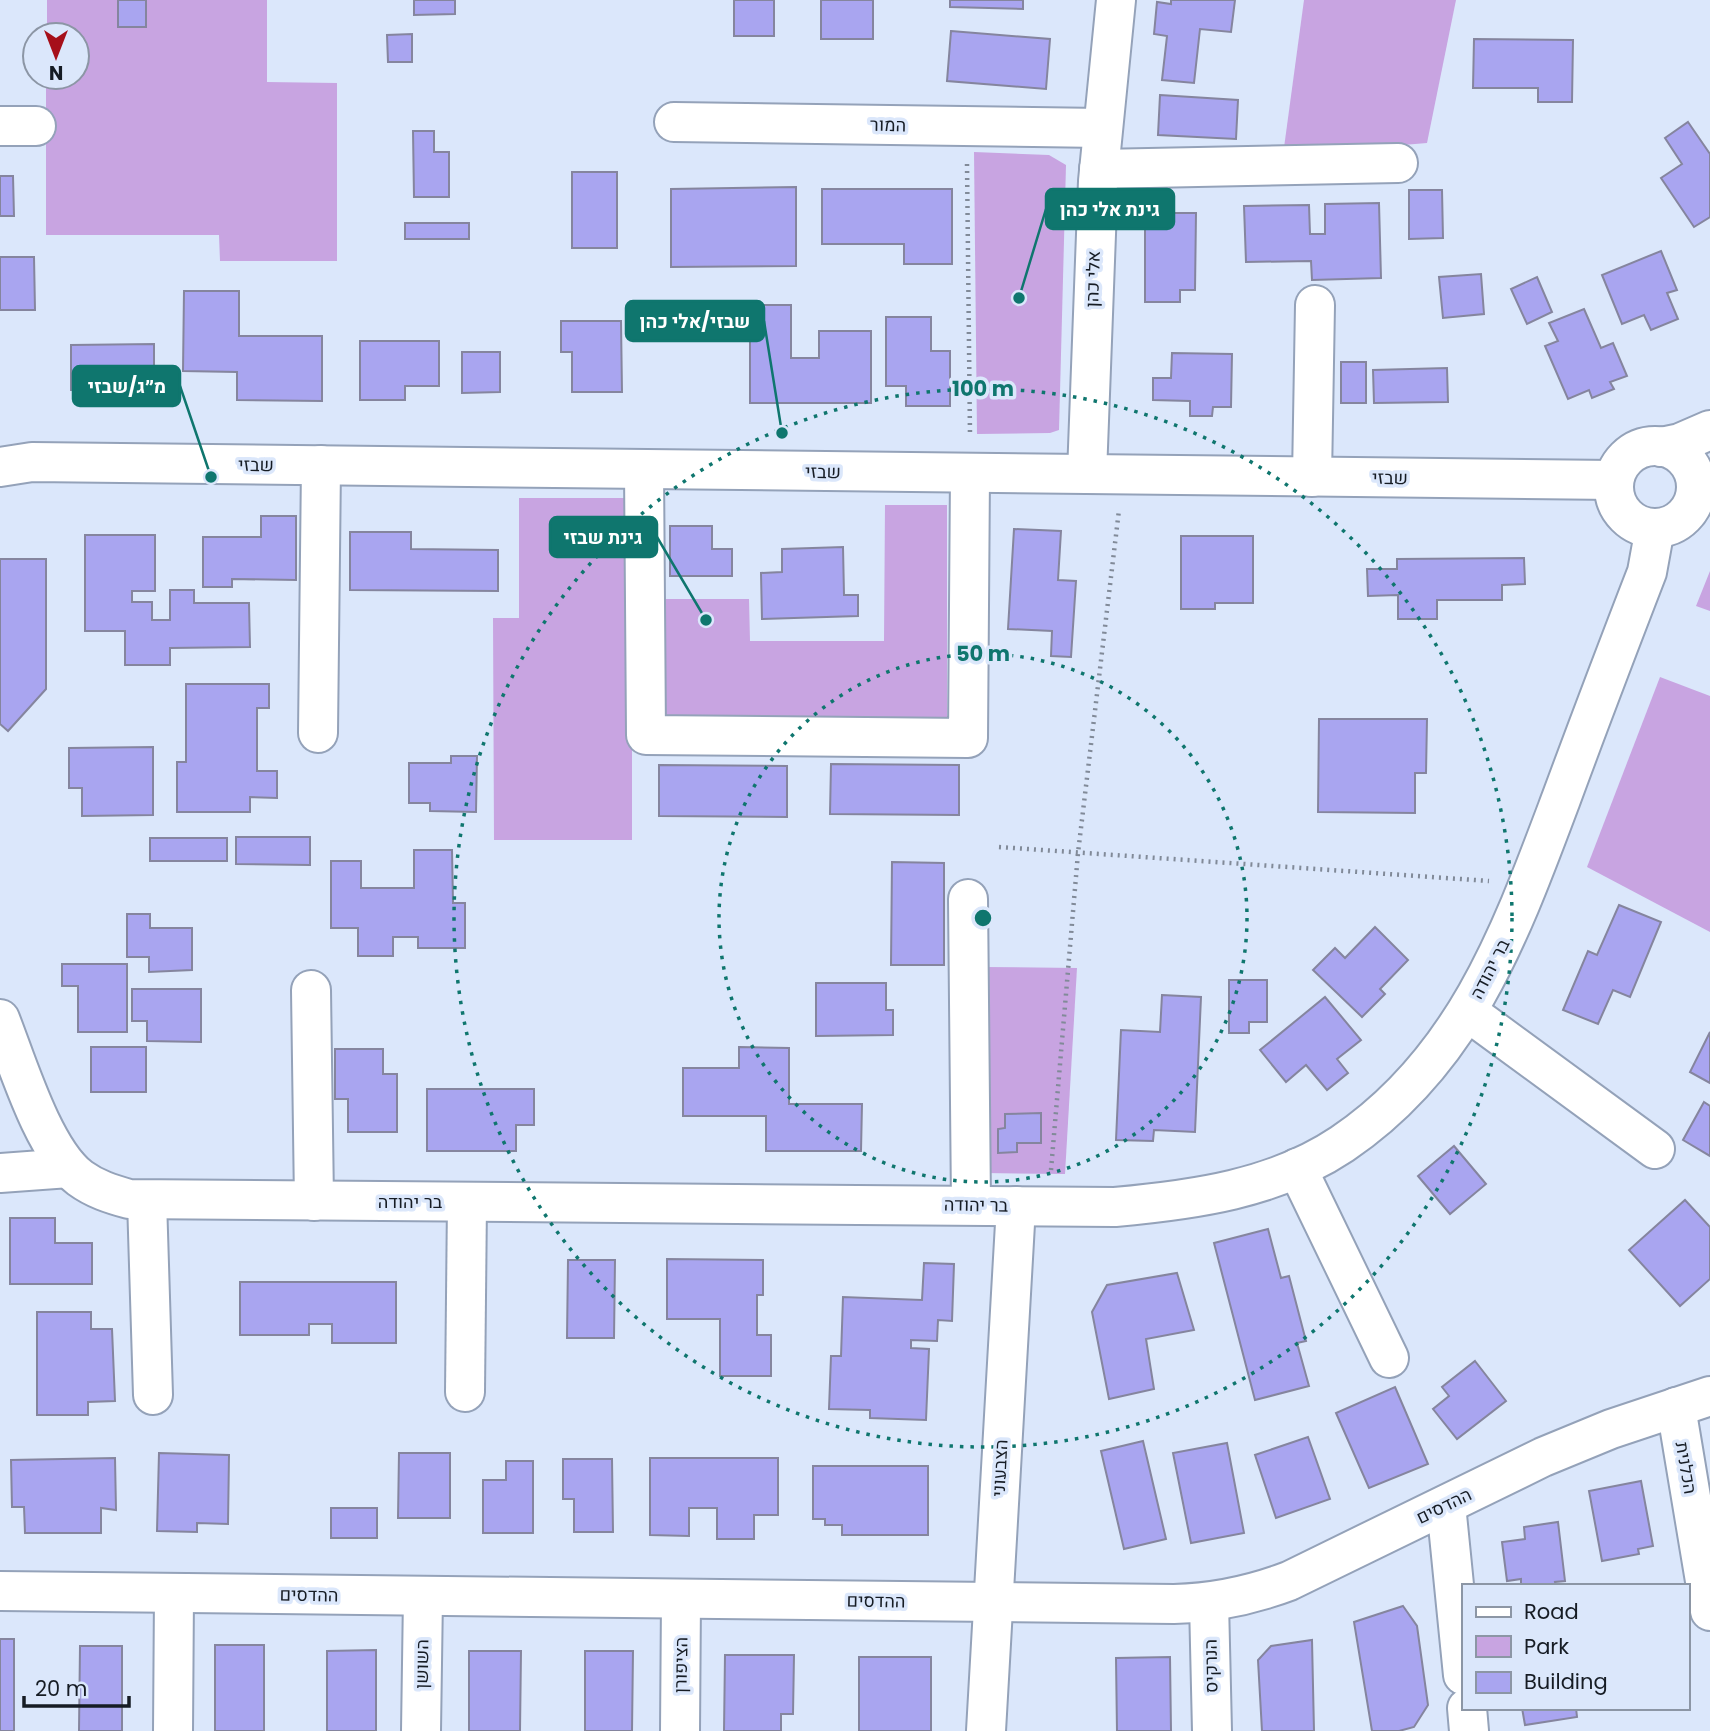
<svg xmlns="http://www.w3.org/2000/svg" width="1710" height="1731" font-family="Poppins,Heebo,sans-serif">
<rect width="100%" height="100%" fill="#dbe7fb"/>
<g fill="#c8a4e1">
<polygon points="47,0 267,0 267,82 337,83 337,261 220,261 219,235 46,235 46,77 77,77 77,35 47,35"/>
<polygon points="1304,0 1456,0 1427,143 1283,155"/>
<polygon points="974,152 1049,155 1066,165 1059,430 1050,433 977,434"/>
<polygon points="519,498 632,498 632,840 494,840 493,618 519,618"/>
<polygon points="885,505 947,505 947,721 664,721 662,599 749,599 750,641 884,641"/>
<polygon points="1710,571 1710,611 1696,606"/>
<polygon points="1660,677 1710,696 1710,932 1587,867"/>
<polygon points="983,967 1077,968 1065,1174 984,1173"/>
</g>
<g fill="#a9a5f0" stroke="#85859e" stroke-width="2">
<rect x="118" y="0" width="28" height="27"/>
<polygon points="414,0 455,0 455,14 414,15"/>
<rect x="734" y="0" width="40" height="36"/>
<rect x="821" y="0" width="52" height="39"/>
<polygon points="950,0 1023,0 1023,9 950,7"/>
<polygon points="1171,0 1235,0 1231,32 1200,29 1194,83 1162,80 1167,36 1154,34 1157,2 1171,4"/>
<polygon points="951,31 1050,39 1046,89 947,81"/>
<polygon points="412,34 412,62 388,62 387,35"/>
<polygon points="1474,39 1573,40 1572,102 1538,102 1538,88 1473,88"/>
<polygon points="1160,95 1238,100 1236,139 1158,135"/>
<polygon points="1688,122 1710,154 1710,217 1694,227 1661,178 1682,164 1665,138"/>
<polygon points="413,131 434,131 434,152 449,152 449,197 414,197"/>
<rect x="572" y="172" width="45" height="76"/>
<polygon points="0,176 13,176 14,216 0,216"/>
<polygon points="796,187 796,266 671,267 671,189"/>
<polygon points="822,189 952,189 952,264 904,264 904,244 822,244"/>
<polygon points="1409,190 1442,190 1443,238 1409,239"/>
<polygon points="1379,203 1381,278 1312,280 1311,261 1246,262 1244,206 1309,205 1310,234 1325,234 1325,204"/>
<polygon points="1145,213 1196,213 1195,290 1180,290 1180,302 1145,302"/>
<rect x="405" y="223" width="64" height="16"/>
<polygon points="1661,251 1677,290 1667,293 1678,319 1651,330 1644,315 1622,324 1602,275"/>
<polygon points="0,257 34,257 35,310 0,310"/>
<polygon points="1481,274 1484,314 1443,318 1439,277"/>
<polygon points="1537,277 1552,312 1527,324 1511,289"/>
<polygon points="184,291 239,291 239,336 322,336 322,401 237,400 237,372 183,371"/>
<polygon points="750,305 791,305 791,358 819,358 819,331 871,331 871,403 750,403"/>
<polygon points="1584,309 1601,348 1613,343 1627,376 1610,382 1614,389 1592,398 1589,390 1568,399 1545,346 1558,341 1549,323"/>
<polygon points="886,317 931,317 931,351 950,351 950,406 906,406 906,386 886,386"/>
<polygon points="561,321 621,321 622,392 572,392 572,352 561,352"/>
<polygon points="360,341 439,341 439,386 405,386 405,400 360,400"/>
<polygon points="154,344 154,390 71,390 71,345"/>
<polygon points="462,352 500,352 500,392 462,393"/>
<polygon points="1172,353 1232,354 1231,407 1213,407 1212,416 1190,416 1190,401 1153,400 1153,378 1171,378"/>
<rect x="1341" y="362" width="25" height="41"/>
<polygon points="1447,368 1448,402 1374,403 1373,370"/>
<polygon points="261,516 296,516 296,580 232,579 232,587 203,587 203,537 261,537"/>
<polygon points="670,526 712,526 712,549 732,549 732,576 670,576"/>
<polygon points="1014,529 1061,531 1058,580 1076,581 1071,657 1051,656 1052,631 1008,629"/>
<polygon points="350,532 411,532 411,549 498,550 498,591 350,590"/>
<polygon points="85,535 155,535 155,591 132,591 132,602 152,602 152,620 170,620 170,590 194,590 194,603 249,603 250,647 170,648 170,665 125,665 125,631 85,631"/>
<polygon points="1181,536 1253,536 1253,603 1215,603 1215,609 1181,609"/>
<polygon points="843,547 844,595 858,595 858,616 762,619 761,573 782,572 782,549"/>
<polygon points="1524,558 1525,584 1502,585 1502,600 1437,600 1437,619 1398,619 1398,595 1368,596 1367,569 1397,569 1397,559"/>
<polygon points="0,559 46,559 46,689 8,731 0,724"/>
<polygon points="186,684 269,684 269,708 257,708 257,771 277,771 277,798 250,797 250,812 177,812 177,762 186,762"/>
<polygon points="1319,719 1427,719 1426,773 1415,773 1415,813 1318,812"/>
<polygon points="153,747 153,815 82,816 82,788 69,788 69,748"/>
<polygon points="451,756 477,756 476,812 430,811 430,803 409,803 409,763 451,763"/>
<polygon points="831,764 959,765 959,815 830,814"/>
<polygon points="659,765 787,766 787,817 659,816"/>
<polygon points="236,837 310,837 310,865 236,864"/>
<rect x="150" y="838" width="77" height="23"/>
<polygon points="414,850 452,850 453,903 465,903 465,948 418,948 418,937 393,937 393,956 358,956 358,928 331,928 331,861 361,861 361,888 414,888"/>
<polygon points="892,862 944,863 944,965 891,965"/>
<polygon points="1619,905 1661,922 1630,997 1613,990 1598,1024 1563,1010 1588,951 1597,955"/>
<polygon points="127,914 150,914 150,928 192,928 192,970 149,972 149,957 127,957"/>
<polygon points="1375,927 1408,960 1380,989 1385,994 1362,1017 1313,970 1335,948 1345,958"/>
<polygon points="62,964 127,964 127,1032 78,1032 78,986 62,986"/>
<polygon points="1229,980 1267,980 1267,1022 1249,1022 1249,1033 1229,1033"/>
<polygon points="816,983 886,983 886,1010 893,1010 893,1035 816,1036"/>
<polygon points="132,989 201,989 201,1042 147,1041 147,1021 132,1021"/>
<polygon points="1162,995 1201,997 1195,1132 1154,1130 1153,1141 1116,1140 1121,1030 1160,1032"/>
<polygon points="1325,997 1361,1040 1337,1059 1348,1073 1327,1090 1306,1065 1286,1082 1260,1050"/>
<polygon points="1710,1032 1710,1083 1690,1072"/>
<rect x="91" y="1047" width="55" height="45"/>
<polygon points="739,1047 789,1048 789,1104 862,1104 861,1151 766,1151 766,1116 683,1116 683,1068 739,1068"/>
<polygon points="335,1049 383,1049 383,1074 397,1074 397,1132 348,1132 348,1099 335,1099"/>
<polygon points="427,1089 534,1089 534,1125 516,1125 516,1151 427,1151"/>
<polygon points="1704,1102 1710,1106 1710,1156 1683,1140"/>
<polygon points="1041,1113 1041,1143 1017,1143 1017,1152 998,1153 998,1129 1005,1128 1005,1114"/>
<polygon points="1454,1146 1486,1184 1450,1214 1418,1176"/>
<polygon points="1685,1200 1710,1227 1710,1279 1680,1306 1629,1250"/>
<polygon points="10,1218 55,1218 55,1243 92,1243 92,1284 10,1284"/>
<polygon points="1268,1229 1281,1278 1289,1276 1306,1341 1297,1343 1309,1386 1255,1400 1214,1243"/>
<polygon points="667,1259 763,1260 763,1295 757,1295 757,1335 771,1335 771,1376 720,1376 720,1319 667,1319"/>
<polygon points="568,1260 615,1260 614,1338 567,1338"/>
<polygon points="924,1263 954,1264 952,1321 938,1320 937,1341 911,1340 911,1348 929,1349 926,1420 870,1418 870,1410 829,1409 831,1356 841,1356 843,1297 922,1300"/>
<polygon points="1177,1273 1194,1330 1146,1339 1154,1389 1109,1399 1092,1312 1107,1285"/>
<polygon points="240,1282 396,1282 396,1343 332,1343 332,1324 309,1324 309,1335 240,1335"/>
<polygon points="37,1312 91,1312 91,1329 112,1329 115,1401 88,1402 88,1415 37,1415"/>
<polygon points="1475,1361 1506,1401 1457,1439 1433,1409 1449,1396 1442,1387"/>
<polygon points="1395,1387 1428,1464 1369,1488 1336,1413"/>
<polygon points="1308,1437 1330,1499 1276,1518 1255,1455"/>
<polygon points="1143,1441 1166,1539 1124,1549 1101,1451"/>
<polygon points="1227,1443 1244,1533 1191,1543 1173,1453"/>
<polygon points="159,1453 229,1455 228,1524 197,1523 197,1532 157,1531"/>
<polygon points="399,1453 450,1453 450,1518 398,1518"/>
<polygon points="115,1458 116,1510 101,1508 101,1533 25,1533 24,1507 12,1507 11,1460"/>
<polygon points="650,1458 778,1458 778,1515 754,1515 754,1539 717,1539 717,1508 689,1508 689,1536 650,1535"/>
<polygon points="563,1459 612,1459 613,1532 574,1532 574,1499 563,1499"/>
<polygon points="506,1461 533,1461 533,1533 483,1533 483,1480 506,1480"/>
<polygon points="813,1466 928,1466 928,1535 842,1535 842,1525 825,1525 825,1519 813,1519"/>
<polygon points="1641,1481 1653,1546 1638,1549 1639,1554 1602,1561 1589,1491"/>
<rect x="331" y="1508" width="46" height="30"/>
<polygon points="1558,1522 1565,1581 1555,1582 1556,1586 1521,1586 1521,1579 1507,1581 1502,1542 1525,1539 1524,1527"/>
<polygon points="1403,1606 1417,1626 1428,1705 1414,1727 1399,1731 1372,1731 1354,1622"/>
<rect x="0" y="1639" width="14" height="92"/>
<polygon points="1312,1640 1314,1731 1262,1731 1258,1660 1271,1646"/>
<rect x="215" y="1645" width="49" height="86"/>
<polygon points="80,1646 122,1646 122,1731 79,1731"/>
<polygon points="376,1650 376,1731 327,1731 327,1651"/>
<polygon points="469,1651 521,1651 520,1731 469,1731"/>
<polygon points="585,1651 633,1651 632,1731 585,1731"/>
<polygon points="725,1655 794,1655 793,1714 781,1714 781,1731 724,1731"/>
<rect x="859" y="1657" width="72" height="74"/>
<polygon points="1170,1657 1171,1731 1117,1731 1116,1658"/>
<polygon points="1522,1708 1576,1708 1577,1717 1525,1725"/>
</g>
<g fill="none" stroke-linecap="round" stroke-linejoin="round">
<defs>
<g id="minor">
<polyline points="674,122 1102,128"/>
<polyline points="0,126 36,126"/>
<polyline points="1099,169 1398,163"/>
<circle cx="1655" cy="487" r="41"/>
<polyline points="1661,447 1680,443 1710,430"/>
<polyline points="0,467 32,462 1614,480"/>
<polyline points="644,469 646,735 968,738 970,474"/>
<polyline points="1087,474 1098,181 1116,0"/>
<polyline points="1312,477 1315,305"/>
<polyline points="318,733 321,465"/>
<polyline points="968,899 971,1204"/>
<polyline points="311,990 314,1201"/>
<polyline points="1468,1012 1655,1149"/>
<path d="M0,1019C17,1062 43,1150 80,1178C95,1189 111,1194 129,1199L1115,1207C1193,1200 1275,1189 1342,1144C1465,1061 1511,932 1561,799C1589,723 1618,647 1647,572L1655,528"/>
<polyline points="1297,1168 1389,1358"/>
<polyline points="0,1173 69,1168"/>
<polyline points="147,1200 153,1395"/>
<polyline points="465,1392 467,1202"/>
<polyline points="1676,1407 1710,1611"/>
<polyline points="1446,1505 1463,1675"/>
<path d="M0,1591L1174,1604C1214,1603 1252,1595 1289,1581L1543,1457L1611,1429L1710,1396"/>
<polyline points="1209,1602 1212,1731"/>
<polyline points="1467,1708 1469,1731"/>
<polyline points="173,1731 174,1594"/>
<polyline points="421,1731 423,1596"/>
<polyline points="680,1731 681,1599"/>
<polyline points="986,1731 1016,1206"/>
</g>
</defs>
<use href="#minor" stroke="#94a2b9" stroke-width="42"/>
<g stroke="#818a98" stroke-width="4.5" stroke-dasharray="2 5" stroke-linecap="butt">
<polyline points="967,164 970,435"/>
<polyline points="999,847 1489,881"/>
<polyline points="1051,1170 1078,853 1119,510"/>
</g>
<use href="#minor" stroke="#fff" stroke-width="38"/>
</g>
<g fill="none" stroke="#0f766e" stroke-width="3.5" stroke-dasharray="3.5 7">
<circle cx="983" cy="918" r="264"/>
<circle cx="983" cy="918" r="529"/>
</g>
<g text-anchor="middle" stroke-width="7" stroke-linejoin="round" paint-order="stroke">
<g font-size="18" fill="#161c24" stroke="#dbe7fb">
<text transform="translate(888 125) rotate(1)" y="6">המור</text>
<text transform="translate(1093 279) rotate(-88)" y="6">אלי כהן</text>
<text transform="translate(256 465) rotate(1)" y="6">שבזי</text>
<text transform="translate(823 472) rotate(1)" y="6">שבזי</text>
<text transform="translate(1390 478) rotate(1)" y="6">שבזי</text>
<text transform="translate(1490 969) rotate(-63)" y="6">בר יהודה</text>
<text x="410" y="1208">בר יהודה</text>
<text transform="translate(976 1205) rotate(1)" y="6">בר יהודה</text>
<text transform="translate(1000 1468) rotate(-87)" y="6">הצבעוני</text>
<text transform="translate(1686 1468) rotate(80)" y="6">הכלנית</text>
<text transform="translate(1444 1506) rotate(-26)" y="6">ההדסים</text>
<text transform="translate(309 1595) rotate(1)" y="6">ההדסים</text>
<text transform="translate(876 1601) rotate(1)" y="6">ההדסים</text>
<text transform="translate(422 1664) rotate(-89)" y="6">השושן</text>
<text transform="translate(681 1665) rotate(-89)" y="6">הציפורן</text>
<text transform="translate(1211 1666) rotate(-91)" y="6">הנרקיס</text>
</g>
</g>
<circle cx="983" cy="918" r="10" fill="#0f766e" stroke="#dbe7fb" stroke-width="3.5"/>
<g font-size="21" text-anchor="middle" font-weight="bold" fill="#0f766e" stroke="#dbe7fb" stroke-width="7" stroke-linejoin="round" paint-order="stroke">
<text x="983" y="396">100 m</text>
<text x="983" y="661">50 m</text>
</g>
<path fill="none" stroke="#0f766e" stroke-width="2.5" d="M1019 298L1046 209M782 433L764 321M211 477L180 386M706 620L657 537"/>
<g fill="#0f766e" stroke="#dbe7fb" stroke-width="2.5">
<circle cx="1019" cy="298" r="7"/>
<circle cx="782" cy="433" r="7"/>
<circle cx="211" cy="477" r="7"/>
<circle cx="706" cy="620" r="7"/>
</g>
<g fill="#0f766e" stroke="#0f766e" stroke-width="2.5">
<rect x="1046" y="189" width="128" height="40" rx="7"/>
<rect x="626" y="301" width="138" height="40" rx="7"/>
<rect x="73" y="366" width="107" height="40" rx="7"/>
<rect x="550" y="517" width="107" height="40" rx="7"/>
</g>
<g font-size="19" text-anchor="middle" font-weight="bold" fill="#fff">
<text x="1110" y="216">גינת אלי כהן</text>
<text x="695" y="328">שבזי/אלי כהן</text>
<text x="127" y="393">מ״ג/שבזי</text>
<text x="603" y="544">גינת שבזי</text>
</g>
<rect x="1462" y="1584" width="228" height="126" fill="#dbe7fb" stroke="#8c96a5" stroke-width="2"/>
<rect x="1476" y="1607" width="35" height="10" fill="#ffffff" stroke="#8c96a5" stroke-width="2"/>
<text x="1524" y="1619" font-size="21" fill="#161c24">Road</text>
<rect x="1476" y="1636" width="35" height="21" fill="#c8a4e1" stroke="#8c96a5" stroke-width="2"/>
<text x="1524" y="1654" font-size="21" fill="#161c24">Park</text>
<rect x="1476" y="1672" width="35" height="21" fill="#a9a5f0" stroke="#8c96a5" stroke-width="2"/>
<text x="1524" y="1689" font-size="21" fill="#161c24">Building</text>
<g transform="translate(56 56) rotate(180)"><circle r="33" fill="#dbe7fb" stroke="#8c96a5" stroke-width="2"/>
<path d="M0-5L12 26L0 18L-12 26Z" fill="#a60f1a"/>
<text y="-10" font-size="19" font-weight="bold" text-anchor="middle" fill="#161c24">N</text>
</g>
<path d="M24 1696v10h105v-10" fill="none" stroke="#161c24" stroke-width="3.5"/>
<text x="35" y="1696" font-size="21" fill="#161c24" stroke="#dbe7fb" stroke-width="5" paint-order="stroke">20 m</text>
</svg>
